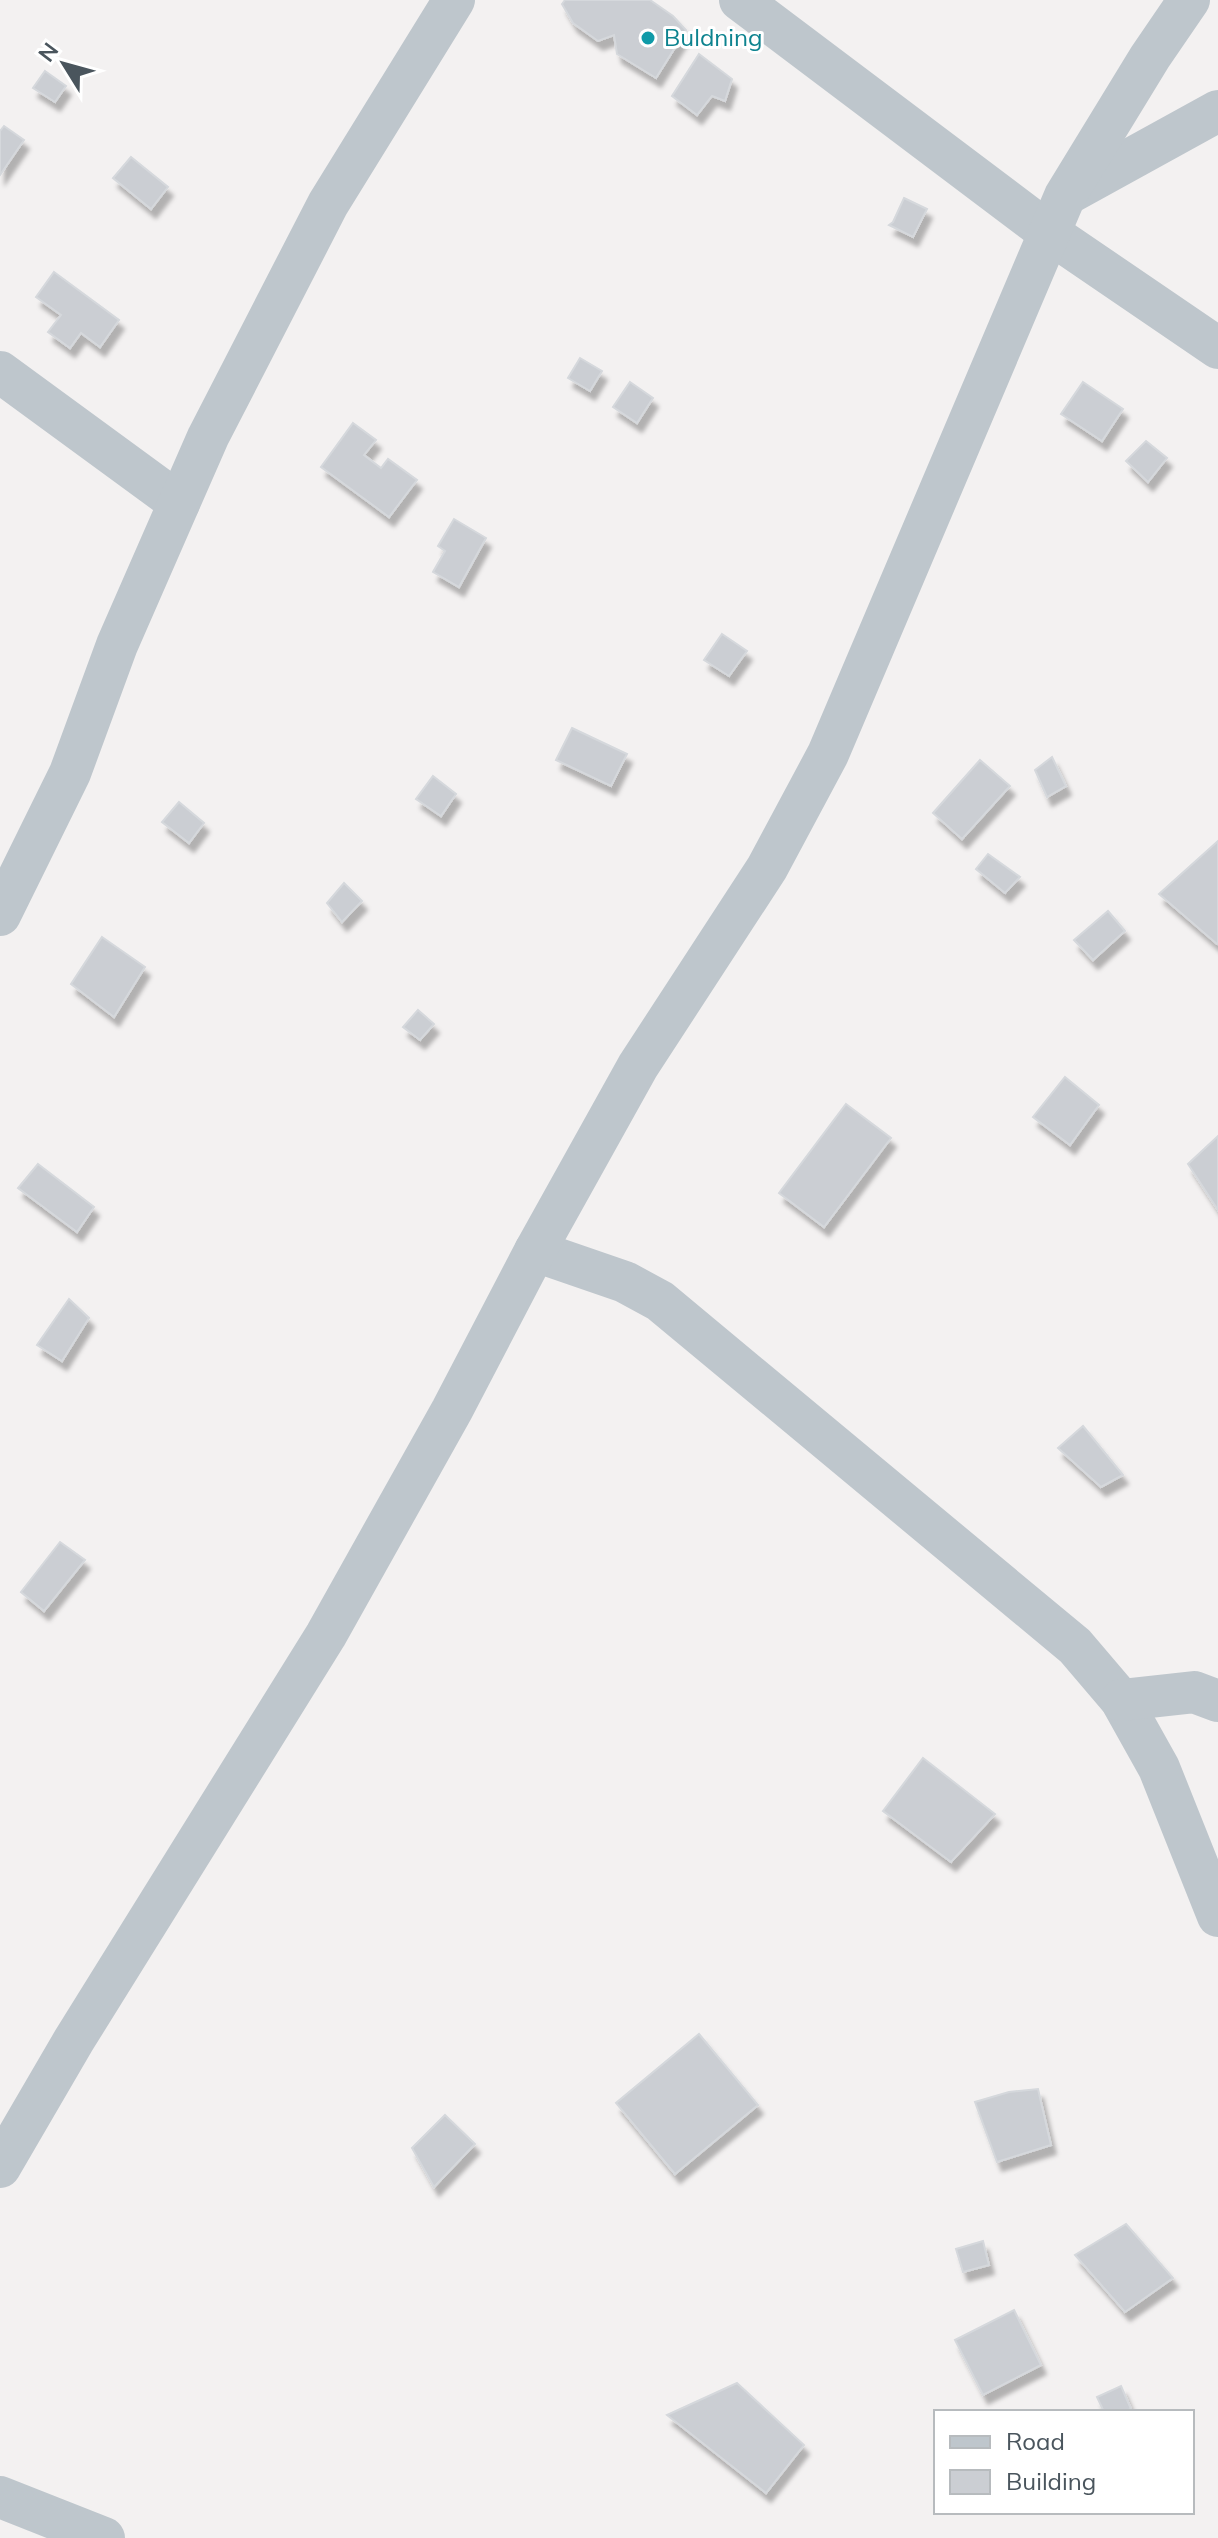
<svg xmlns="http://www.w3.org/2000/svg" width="1218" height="2538" font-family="Mulish,sans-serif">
<defs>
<filter id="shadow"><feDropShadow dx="5" dy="9" stdDeviation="2" flood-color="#0004"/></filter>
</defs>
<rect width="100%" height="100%" fill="#f3f1f1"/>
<g fill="#cbced3" stroke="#d5d8dc" stroke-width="2" filter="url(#shadow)">
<polygon points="565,0 650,0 673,16 686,30 656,78 617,54 614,35 598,41 573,23 562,4"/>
<polygon points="699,54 732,79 725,101 712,96 697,115 672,96"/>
<polygon points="45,71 66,86 55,102 33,88"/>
<polygon points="4,126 24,140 0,175 0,131"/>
<polygon points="131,157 168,187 151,209 113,178"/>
<polygon points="904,198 927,209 913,237 889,225 893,222"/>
<polygon points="54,272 119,320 100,347 81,333 70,348 48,332 61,315 36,297"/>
<polygon points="580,358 602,371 590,391 568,378"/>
<polygon points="630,382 653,398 637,423 613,407"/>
<polygon points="1083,382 1123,409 1102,441 1061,414"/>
<polygon points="353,423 376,440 364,455 381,468 388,459 417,480 389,517 321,467"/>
<polygon points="1146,441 1167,458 1148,482 1126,461"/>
<polygon points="454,519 486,538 459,587 433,572 445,551 438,546"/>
<polygon points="722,634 747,651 729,676 704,660"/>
<polygon points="572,728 627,754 611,786 556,760"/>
<polygon points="1052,757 1066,786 1047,797 1035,770"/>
<polygon points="980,760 1010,786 962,839 933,813"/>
<polygon points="433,776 456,794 441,816 416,799"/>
<polygon points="179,802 204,823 189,843 162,822"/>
<polygon points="1218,841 1218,943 1217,944 1159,894"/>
<polygon points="988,854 1020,877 1005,893 976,869"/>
<polygon points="344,883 362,901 342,922 327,903"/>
<polygon points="1108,911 1125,931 1093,960 1074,940"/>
<polygon points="102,937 145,967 114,1017 71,984"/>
<polygon points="418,1010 434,1024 420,1040 403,1027"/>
<polygon points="1065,1077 1099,1105 1070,1145 1033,1117"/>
<polygon points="846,1104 891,1138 824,1227 779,1193"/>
<polygon points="1218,1136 1218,1210 1188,1164"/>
<polygon points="38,1164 94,1207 77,1232 18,1188"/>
<polygon points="69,1299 89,1318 62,1361 37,1345"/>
<polygon points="1083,1426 1123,1475 1101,1487 1058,1448"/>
<polygon points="60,1542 85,1560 44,1611 21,1592"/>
<polygon points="923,1758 995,1814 951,1862 883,1811"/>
<polygon points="699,2034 758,2105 675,2174 616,2103"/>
<polygon points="1038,2089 1051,2145 997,2162 975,2102 1009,2092"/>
<polygon points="445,2115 475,2144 434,2187 412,2148"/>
<polygon points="1126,2224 1173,2278 1125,2312 1075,2255"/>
<polygon points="983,2241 989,2265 963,2272 956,2249"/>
<polygon points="1014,2310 1041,2365 983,2395 955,2340"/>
<polygon points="737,2383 804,2445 766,2493 667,2415"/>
<polygon points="1121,2386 1131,2409 1124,2412 1104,2412 1097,2397"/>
</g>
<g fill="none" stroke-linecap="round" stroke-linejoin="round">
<g stroke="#bec6cc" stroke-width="42">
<polyline points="740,0 1048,232 1218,348"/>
<polyline points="1069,193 1218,111"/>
<polyline points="0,372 179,503"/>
<polyline points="0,915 70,773 117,645 208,437 328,204 454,0"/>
<polyline points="535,1251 625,1282 660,1301 1075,1646 1121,1700 1159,1768 1218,1916"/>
<polyline points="1121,1700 1194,1692 1218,1701"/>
<polyline points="0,2167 74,2040 326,1635 452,1410 535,1251 638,1066 767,868 828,754 1065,196 1150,57 1189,0"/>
<polyline points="0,2497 104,2538"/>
</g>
</g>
<circle fill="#0f9aa8" stroke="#fff" stroke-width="3" cx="648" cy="38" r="8"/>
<g text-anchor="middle" stroke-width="6" stroke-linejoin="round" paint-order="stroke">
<g font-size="24" fill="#0d838f" stroke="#fff" text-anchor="start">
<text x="664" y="46">Buldning</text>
</g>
</g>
<rect x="934" y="2410" width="260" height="104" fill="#ffffff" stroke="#b7bbbe" stroke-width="2"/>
<rect x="950" y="2436" width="40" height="12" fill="#bec6cc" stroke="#b7bbbe" stroke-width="2"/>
<text x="1006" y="2450" font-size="24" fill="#4a555d">Road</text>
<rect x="950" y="2470" width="40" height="24" fill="#cbced3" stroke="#b7bbbe" stroke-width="2"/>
<text x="1006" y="2490" font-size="24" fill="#4a555d">Building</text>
<g transform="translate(64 64) rotate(307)" stroke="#ffffff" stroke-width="6" paint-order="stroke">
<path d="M0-6L14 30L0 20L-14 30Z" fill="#4a555d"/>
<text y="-12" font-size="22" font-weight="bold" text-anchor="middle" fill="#4a555d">N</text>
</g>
</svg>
